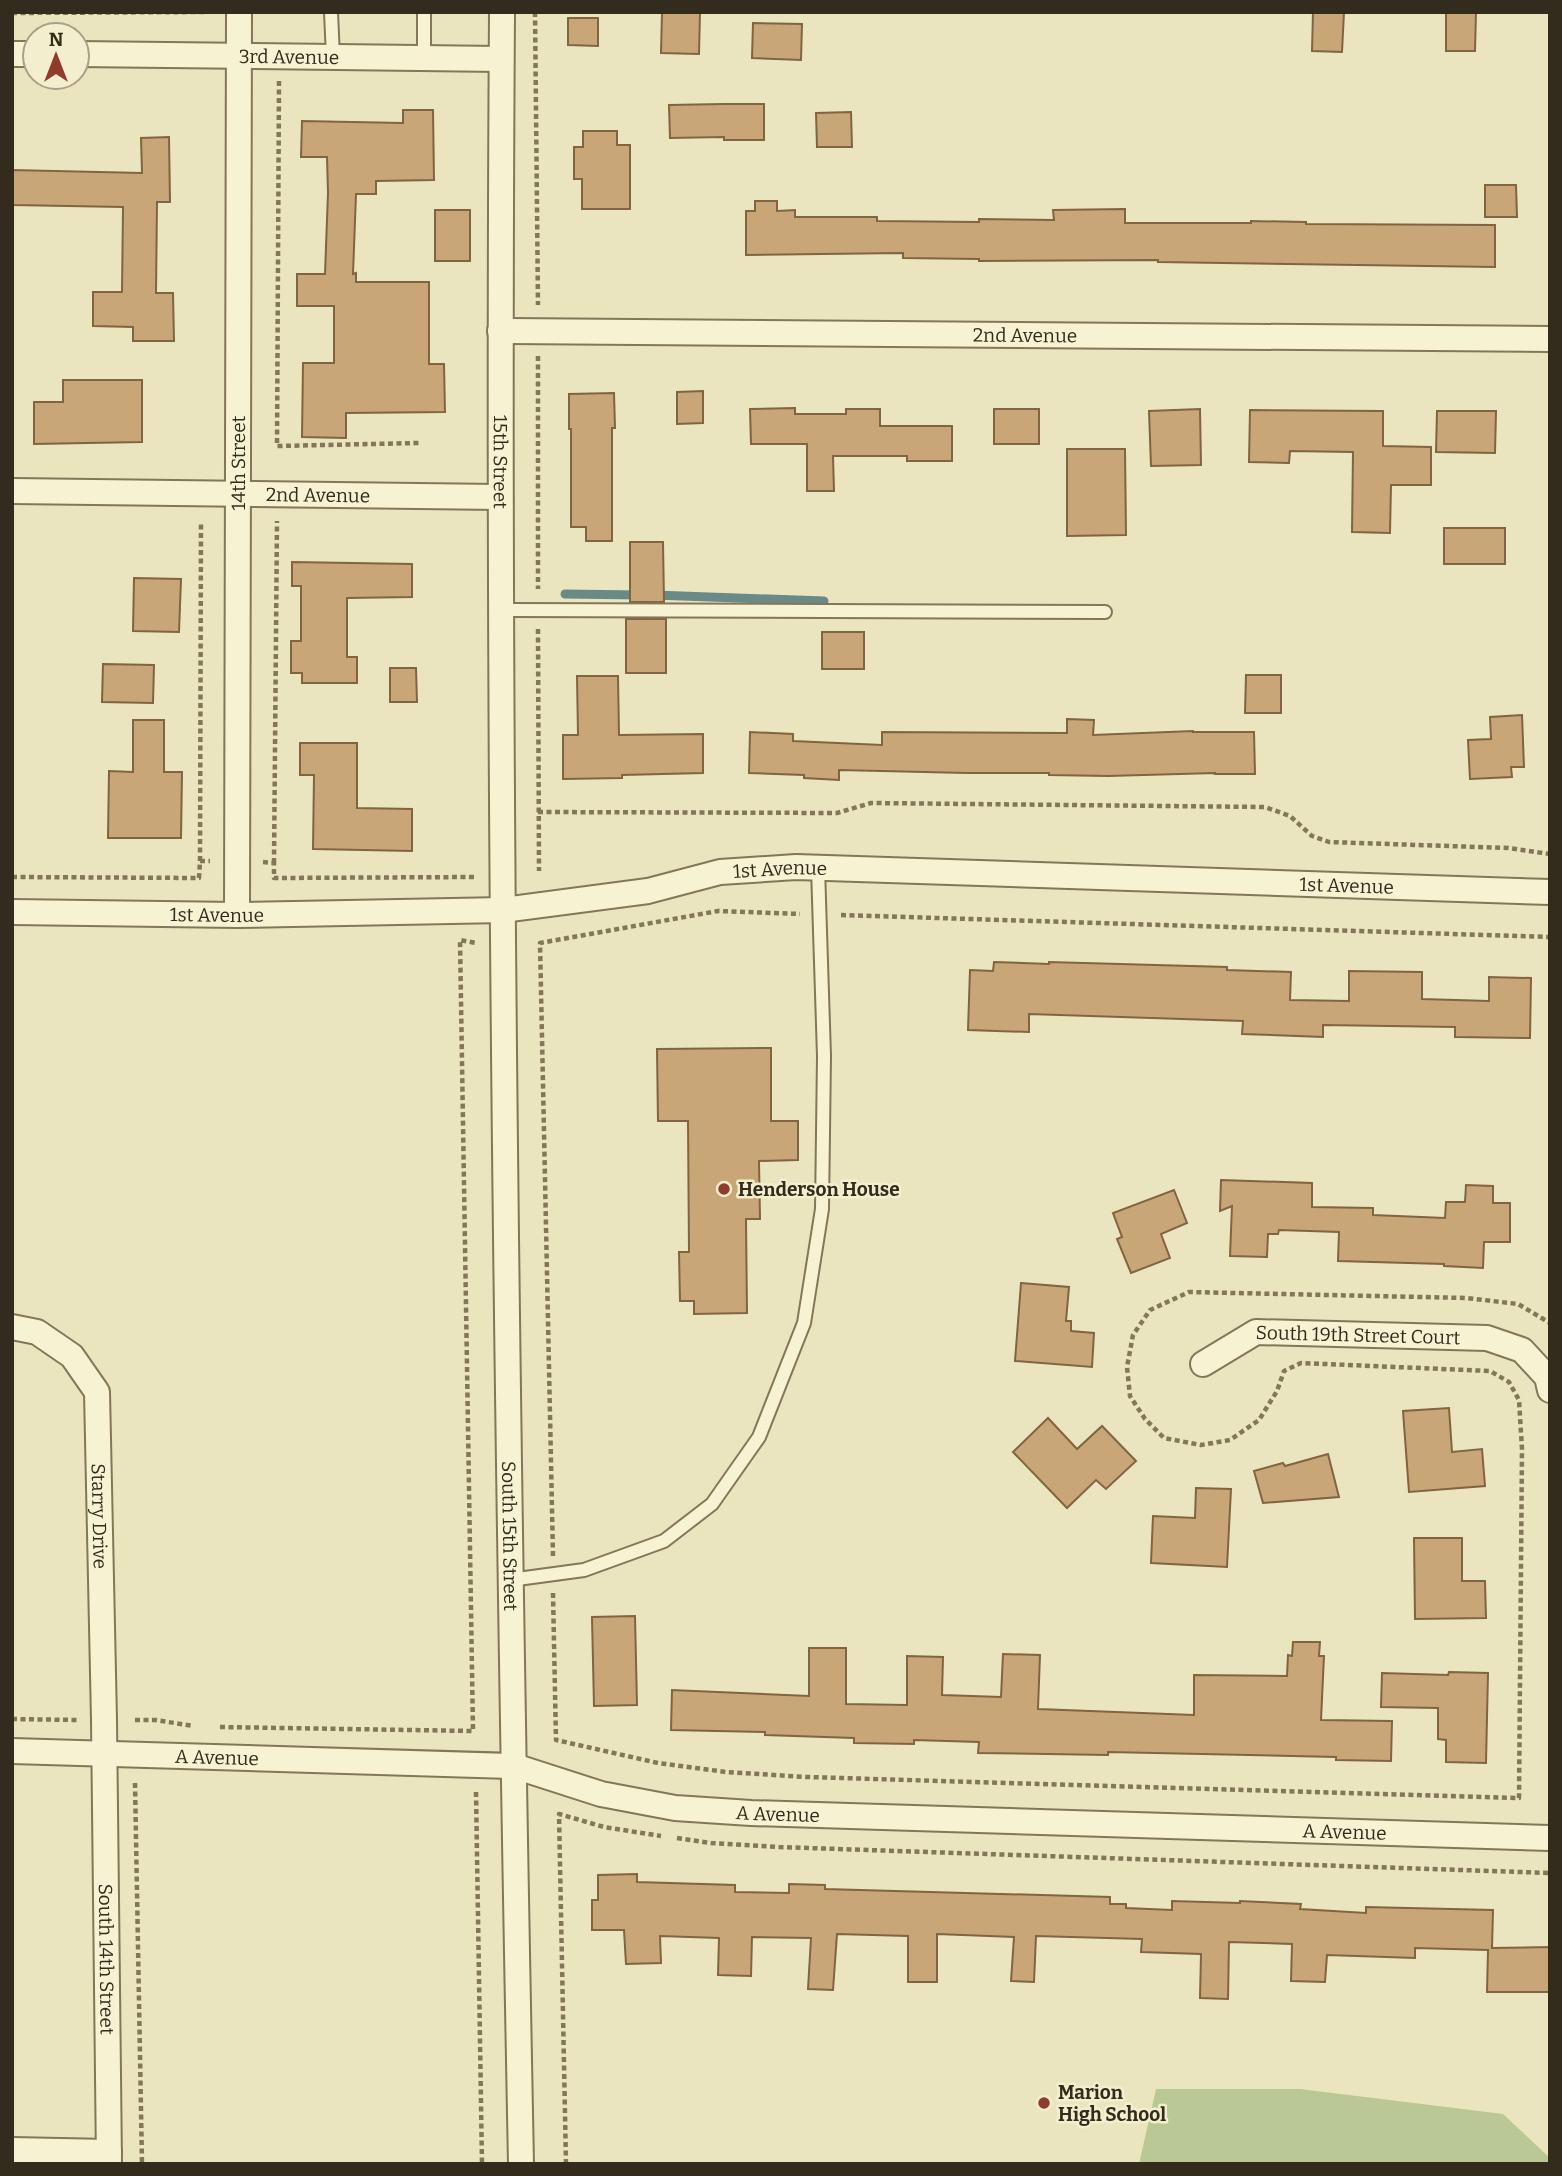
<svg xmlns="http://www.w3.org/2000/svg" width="1562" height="2176" font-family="Bitter,serif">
<rect width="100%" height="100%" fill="#ebe5bf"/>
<polygon fill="#b9c894" points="1156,2089 1300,2089 1503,2114 1550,2158 1550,2164 1139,2164"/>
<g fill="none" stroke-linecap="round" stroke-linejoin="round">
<g stroke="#6a8a88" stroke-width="9">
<polyline points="565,594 640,595"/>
<polyline points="654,595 824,601"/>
</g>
</g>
<g fill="#c8a677" stroke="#816440" stroke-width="2">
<polygon points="662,12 700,12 699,54 661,53"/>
<polygon points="1313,12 1344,12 1342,52 1312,51"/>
<polygon points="1446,12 1476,12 1475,51 1446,51"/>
<polygon points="568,18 598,18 598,46 568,45"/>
<polygon points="753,23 802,24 801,60 752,58"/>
<polygon points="724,104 764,104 764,140 724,140 724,137 670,138 669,105"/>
<polygon points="403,110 433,110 434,180 376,181 376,194 356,194 353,274 356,273 356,282 429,282 429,364 444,364 445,412 346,413 346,438 302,437 303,363 334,363 334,306 297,306 297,274 325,274 328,193 327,157 301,157 302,121 403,123"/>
<polygon points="851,112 852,147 817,147 816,113"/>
<polygon points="583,131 617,131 617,145 630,145 630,209 582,209 582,179 574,179 574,147 583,147"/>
<polygon points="169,137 170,202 157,202 156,293 173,293 174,341 133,341 133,327 93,326 93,292 122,292 123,207 12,205 12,170 142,173 141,138"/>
<polygon points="1485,185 1516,185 1517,217 1485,217"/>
<polygon points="755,201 777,201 777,211 795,210 795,217 877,217 877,221 979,222 979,219 1054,220 1053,210 1125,209 1125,223 1251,223 1251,221 1306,222 1306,224 1495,225 1495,267 1158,262 1158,260 979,261 979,259 903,258 903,253 746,255 746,211 755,211"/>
<rect x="435" y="210" width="35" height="51"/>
<polygon points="63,380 142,380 142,442 34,444 34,402 63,402"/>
<polygon points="703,391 703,423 677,424 677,392"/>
<polygon points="614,393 615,428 612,428 612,541 586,541 586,527 571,527 571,429 569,429 569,394"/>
<polygon points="795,408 795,414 846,414 846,409 880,409 880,426 952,426 952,461 907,461 907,456 833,456 834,491 807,491 807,444 751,444 750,409"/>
<rect x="994" y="409" width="45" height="35"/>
<polygon points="1200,409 1201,465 1151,466 1149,411"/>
<polygon points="1250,410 1383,411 1383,446 1431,447 1431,485 1391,485 1390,533 1352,532 1353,452 1290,451 1289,463 1249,462"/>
<polygon points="1437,411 1496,411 1495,453 1436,452"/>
<polygon points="1067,449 1125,449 1126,535 1067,536"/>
<rect x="1444" y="528" width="61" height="36"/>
<polygon points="630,542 663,542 664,602 630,602"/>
<polygon points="292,562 412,564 412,597 347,598 347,657 357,657 357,683 302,683 302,673 291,673 291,641 301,641 301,586 292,586"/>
<polygon points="134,578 181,579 179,632 133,631"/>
<rect x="626" y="619" width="40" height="54"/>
<rect x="822" y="632" width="42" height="37"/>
<polygon points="103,664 154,665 153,703 102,702"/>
<polygon points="390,668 416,668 417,702 390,702"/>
<polygon points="1246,675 1281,675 1281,713 1245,713"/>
<polygon points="577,676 618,676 619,735 703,734 703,773 622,775 622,778 563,779 563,735 578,735"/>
<polygon points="1522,715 1524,767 1511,767 1512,777 1470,779 1468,740 1491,739 1490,717"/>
<polygon points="1067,719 1094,720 1093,735 1193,731 1193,732 1254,732 1255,774 1215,774 1215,773 1108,776 1049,775 1049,773 967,773 839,770 839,780 804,778 804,775 749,773 750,732 793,734 793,741 882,745 882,732 1067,733"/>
<polygon points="133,720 164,720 164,772 182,772 181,838 108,838 109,771 133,772"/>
<polygon points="300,743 357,743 357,808 412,809 412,851 313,849 314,775 300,775"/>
<polygon points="994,962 1049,964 1049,962 1227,967 1227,970 1291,972 1290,1000 1349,1001 1349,971 1422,972 1422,999 1489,1001 1489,977 1531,978 1530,1038 1455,1037 1455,1027 1323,1025 1323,1037 1242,1034 1243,1021 1029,1014 1029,1032 968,1030 970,970 993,971"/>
<polygon points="771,1048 771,1121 798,1121 798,1160 759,1161 760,1219 746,1219 747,1313 694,1314 694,1301 680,1301 679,1252 689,1252 688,1121 658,1121 657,1049"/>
<polygon points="1221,1180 1312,1183 1312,1207 1373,1208 1373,1215 1445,1218 1446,1202 1465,1202 1466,1185 1493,1186 1493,1203 1510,1203 1510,1242 1484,1242 1483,1268 1444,1266 1444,1264 1338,1261 1339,1232 1279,1230 1278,1234 1268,1234 1267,1257 1230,1256 1232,1206 1220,1211"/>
<polygon points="1174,1190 1187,1223 1161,1234 1170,1258 1131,1273 1117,1239 1122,1237 1113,1213"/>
<polygon points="1021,1283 1069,1287 1066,1321 1071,1321 1071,1331 1094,1333 1092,1367 1015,1361"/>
<polygon points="1449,1408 1452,1452 1482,1449 1485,1486 1409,1492 1403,1411"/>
<polygon points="1048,1418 1077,1449 1102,1426 1136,1461 1106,1489 1096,1480 1067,1508 1013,1452"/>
<polygon points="1328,1454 1339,1497 1263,1503 1254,1471 1283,1463 1285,1466"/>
<polygon points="1196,1488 1231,1489 1227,1567 1151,1563 1153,1516 1195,1518"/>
<polygon points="1414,1538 1462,1538 1462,1581 1485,1581 1486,1618 1415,1619"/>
<polygon points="635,1616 637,1705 594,1706 592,1617"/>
<polygon points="1293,1642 1320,1642 1319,1656 1324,1656 1321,1720 1392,1721 1391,1761 1336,1760 1336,1757 1108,1752 1108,1755 978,1753 979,1742 914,1740 914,1744 854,1743 854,1738 765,1735 765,1732 671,1730 672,1690 809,1696 809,1648 846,1648 846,1704 907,1705 907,1656 943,1657 942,1695 1001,1697 1003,1654 1040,1655 1038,1709 1194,1715 1194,1675 1287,1676 1288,1655 1292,1656"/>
<polygon points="1449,1672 1488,1673 1486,1763 1446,1762 1446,1740 1438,1739 1438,1708 1381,1707 1382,1673 1448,1675"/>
<polygon points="637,1874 637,1882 735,1885 735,1892 789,1893 789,1884 825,1885 825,1889 1110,1897 1110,1904 1126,1904 1126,1908 1172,1910 1172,1901 1240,1903 1240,1901 1301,1904 1300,1909 1366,1913 1366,1907 1493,1910 1492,1948 1550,1947 1550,1992 1487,1992 1488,1950 1415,1948 1415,1958 1327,1955 1325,1982 1291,1981 1292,1944 1229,1942 1228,1999 1200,1998 1201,1954 1141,1952 1142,1939 1036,1936 1034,1982 1011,1981 1014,1937 937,1934 937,1982 908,1982 908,1936 837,1934 833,1990 808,1989 811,1938 752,1937 751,1976 718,1975 719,1938 660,1936 661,1963 626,1964 624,1930 592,1930 592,1900 598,1900 598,1875"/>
</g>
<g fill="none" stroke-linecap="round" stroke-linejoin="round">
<defs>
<g id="lane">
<polyline points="331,12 333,57"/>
<polyline points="424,12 424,58"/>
<polyline points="500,610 1105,612"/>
<polyline points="510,1580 584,1570 664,1541 712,1504 759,1437 804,1323 822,1209 824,1056 818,868"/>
</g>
<g id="street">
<path id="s1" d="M502,12C497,729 507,1447 521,2164"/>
<polyline points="12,54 35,54"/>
<path id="s2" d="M77,54L501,59"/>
<path id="s3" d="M500,331L1550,339"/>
<path id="s4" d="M12,491L499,497"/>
<path id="s5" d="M12,912L237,915L504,910L648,891L720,872L796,867L1550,892"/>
<path id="s6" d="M237,915L239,12"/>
<path id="s7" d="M12,1327L37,1332L72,1356L97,1392L104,1720L109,2164"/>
<path id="s8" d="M1203,1364L1256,1332L1487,1338L1522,1350L1547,1377L1550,1390"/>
<path id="s9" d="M12,1751L514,1766L601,1794L675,1808L751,1813L1550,1838"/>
<polyline points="12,2150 109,2152"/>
</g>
</defs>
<use href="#lane" stroke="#837659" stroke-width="16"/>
<use href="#street" stroke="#837659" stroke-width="28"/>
<g stroke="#837659" stroke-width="4.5" stroke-dasharray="5 3.5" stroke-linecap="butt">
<polyline points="535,12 538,305"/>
<polyline points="12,13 207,12"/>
<polyline points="279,81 277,446 419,443"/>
<polyline points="538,356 538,589"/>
<polyline points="538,629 539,871"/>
<polyline points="538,812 837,813 871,803 1265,807 1290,816 1312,836 1329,842 1508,848 1550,854"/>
<polyline points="200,861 201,521"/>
<polyline points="263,862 274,863 274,878 475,877"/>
<polyline points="274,863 277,521"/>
<polyline points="12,877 199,878 200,861 210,861"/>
<polyline points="841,915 1550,937"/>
<polyline points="553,1556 540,943 718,911 800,914"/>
<polyline points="553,1593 556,1740 658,1763 726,1772 806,1777 1519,1798 1522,1449 1519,1400 1509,1382 1490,1371 1301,1363 1284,1371 1277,1391 1259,1420 1230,1440 1201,1445 1164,1438 1145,1419 1130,1396 1127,1367 1133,1335 1150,1310 1189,1292 1467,1298 1518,1304 1550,1323"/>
<polyline points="12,1719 77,1720"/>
<polyline points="135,1720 155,1720 194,1726"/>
<polyline points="220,1727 473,1731 460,940 476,943"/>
<polyline points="135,1783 142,2164"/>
<polyline points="476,1792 482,2164"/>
<polyline points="677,1838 711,1843 779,1847 1550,1873"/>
<polyline points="566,2164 559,1814 604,1827 661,1836"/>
</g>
<use href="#lane" stroke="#f7f2d2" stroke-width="12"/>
<use href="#street" stroke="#f7f2d2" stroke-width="24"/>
</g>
<g fill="#8f3c2c" stroke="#f3efce" stroke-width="2.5">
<circle cx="724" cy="1189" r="7"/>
<circle cx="1044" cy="2103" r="7"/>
</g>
<g text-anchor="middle" stroke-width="5" stroke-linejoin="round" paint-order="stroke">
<g font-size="19" fill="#332b1c" stroke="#f3efce">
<text dy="7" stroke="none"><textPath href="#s2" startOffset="212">3rd Avenue</textPath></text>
<text dy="7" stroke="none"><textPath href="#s3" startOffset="525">2nd Avenue</textPath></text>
<text dy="7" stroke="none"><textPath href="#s1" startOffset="450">15th Street</textPath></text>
<text dy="7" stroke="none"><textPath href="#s6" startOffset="452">14th Street</textPath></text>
<text dy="7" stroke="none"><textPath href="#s4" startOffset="306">2nd Avenue</textPath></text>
<text dy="7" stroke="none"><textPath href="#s5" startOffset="772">1st Avenue</textPath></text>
<text dy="7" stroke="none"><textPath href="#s5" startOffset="1339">1st Avenue</textPath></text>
<text dy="7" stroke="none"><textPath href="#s5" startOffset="205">1st Avenue</textPath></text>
<text dy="7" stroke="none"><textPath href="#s8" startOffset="164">South 19th Street Court</textPath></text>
<text dy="7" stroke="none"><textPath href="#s7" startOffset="236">Starry Drive</textPath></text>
<text dy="7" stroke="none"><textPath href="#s1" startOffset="1524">South 15th Street</textPath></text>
<text dy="7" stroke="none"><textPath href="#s9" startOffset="205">A Avenue</textPath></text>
<text dy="7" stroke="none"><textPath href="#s9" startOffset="772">A Avenue</textPath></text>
<text dy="7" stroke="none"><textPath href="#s9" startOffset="1339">A Avenue</textPath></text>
<text dy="7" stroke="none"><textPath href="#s7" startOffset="679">South 14th Street</textPath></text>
</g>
<g font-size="19" font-weight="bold" fill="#332b1c" stroke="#f3efce" text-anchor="start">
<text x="738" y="1196">Henderson House</text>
<text x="1058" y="2099">Marion<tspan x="1058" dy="22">High School</tspan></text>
</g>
</g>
<rect width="1562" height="2176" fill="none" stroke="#332b1c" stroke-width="28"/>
<g transform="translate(56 56)"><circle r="33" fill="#f3efce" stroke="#a6a187" stroke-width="2"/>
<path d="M0-5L12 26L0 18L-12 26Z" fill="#8f3c2c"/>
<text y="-10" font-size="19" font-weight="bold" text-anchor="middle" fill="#332b1c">N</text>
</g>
</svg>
